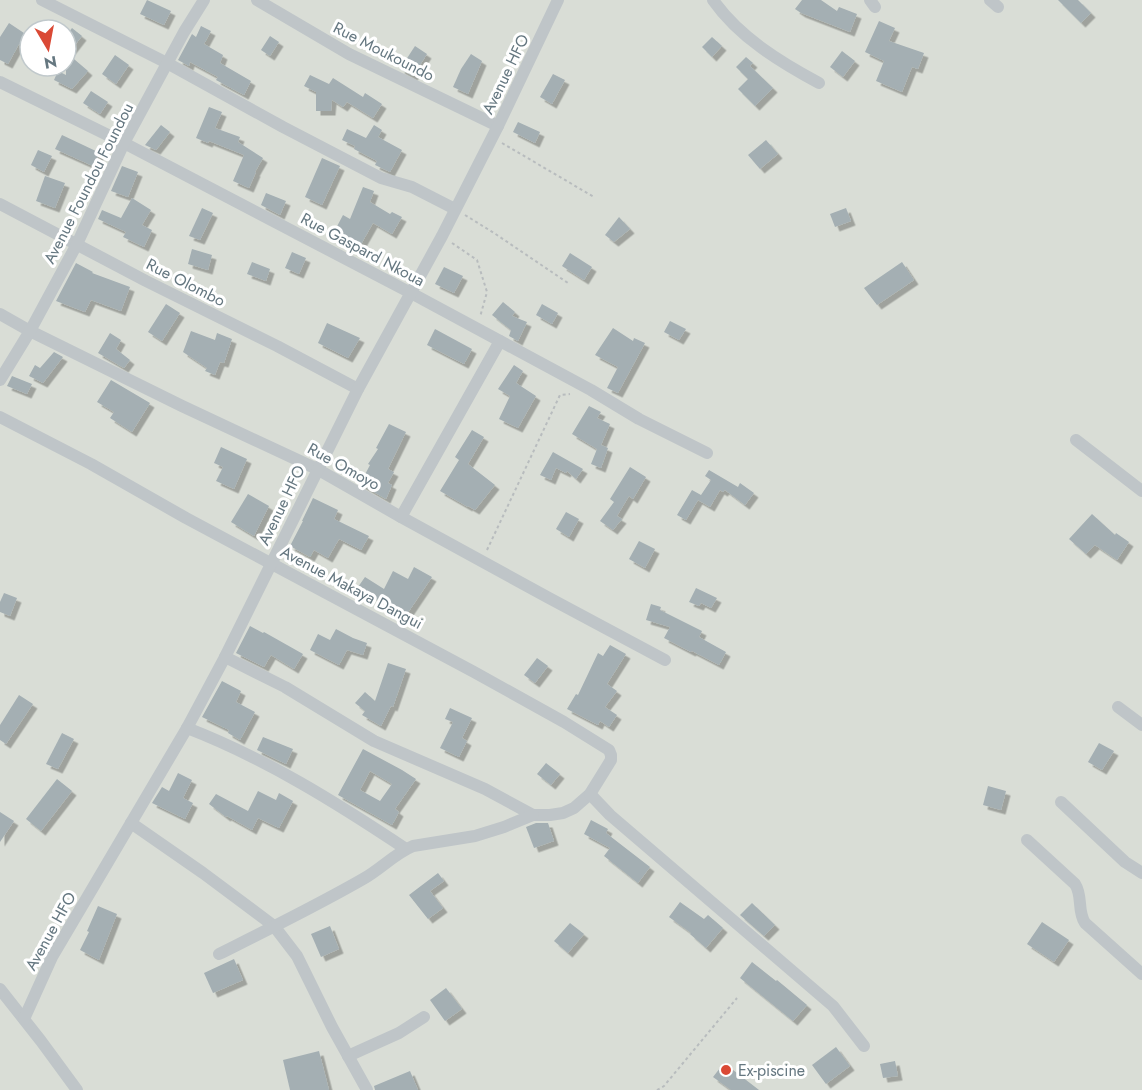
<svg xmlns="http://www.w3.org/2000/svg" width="1142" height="1090" font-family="Jost,sans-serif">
<defs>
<filter id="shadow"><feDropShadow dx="4.5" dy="4.5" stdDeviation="0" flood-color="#0004"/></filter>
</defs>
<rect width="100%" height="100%" fill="#f9f8f6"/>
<path fill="#d9ddd6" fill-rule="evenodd" d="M0,0H1142V1090H0ZM30,30H66V66H30Z"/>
<g fill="#a4afb3" fill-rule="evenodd" filter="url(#shadow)">
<polygon points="147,0 171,11 164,25 140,14"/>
<polygon points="802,0 821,0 837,11 839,7 857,14 850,32 801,13 795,9"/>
<polygon points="1058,0 1078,0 1091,13 1081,23"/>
<polygon points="879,21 895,28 889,41 924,53 918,69 912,67 902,92 876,81 884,61 865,52"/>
<polygon points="9,23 27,35 20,45 19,44 8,64 0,60 0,37"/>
<polygon points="201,26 211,31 204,44 223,55 220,63 251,81 244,95 216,80 218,77 190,62 189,66 178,60 192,34 196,37"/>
<polygon points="72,28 82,36 68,54 88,71 72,89 54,80 58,71 66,75 66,36"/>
<polygon points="270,36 279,42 270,56 261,50"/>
<polygon points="712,37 722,46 712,57 702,47"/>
<polygon points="415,46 427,54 413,76 400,69"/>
<polygon points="842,51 855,61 843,77 830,67"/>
<polygon points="471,54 482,61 468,94 453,87 461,69"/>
<polygon points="115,55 129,65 116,84 102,74"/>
<polygon points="746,57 753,63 750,66 773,88 755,106 738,89 748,79 736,67"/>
<polygon points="553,74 565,80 552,104 540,97"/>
<polygon points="310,75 329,84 333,78 363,97 365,93 382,104 373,118 347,102 343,107 332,100 331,111 316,111 316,92 304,86"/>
<polygon points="91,91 108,102 100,114 83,103"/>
<polygon points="209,107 222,112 215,128 240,137 238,142 263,158 255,172 256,172 249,188 233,181 244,155 209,141 208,143 196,138"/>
<polygon points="518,122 540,132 535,143 513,132"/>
<polygon points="161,125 170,132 156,150 145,145"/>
<polygon points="374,125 382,130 378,137 402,150 390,172 375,165 377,161 354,149 355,146 342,140 347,129 366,138"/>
<polygon points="62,135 100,153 93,166 55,149"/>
<polygon points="766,140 778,154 760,169 748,155"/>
<polygon points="38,150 52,156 44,172 31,165"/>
<polygon points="322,158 340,166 322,205 305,197"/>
<polygon points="122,166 138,172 128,197 111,191"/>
<polygon points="45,176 65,183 55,208 36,201"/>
<polygon points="363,187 374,191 370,202 390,214 392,212 402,217 392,234 373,223 360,246 334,232 343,215 350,219"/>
<polygon points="266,193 286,201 280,215 261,205"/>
<polygon points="132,198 151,210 142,225 152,230 144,247 123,237 126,232 98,219 102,210 121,218"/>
<polygon points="202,208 213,213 200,240 189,236"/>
<polygon points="846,208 851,221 835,227 830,214"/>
<polygon points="619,217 630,229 614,242 605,235"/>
<polygon points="192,249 212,255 208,270 188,264"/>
<polygon points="292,252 306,258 299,274 285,268"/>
<polygon points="570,253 592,267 584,280 562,266"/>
<polygon points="252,262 270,269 266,281 247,274"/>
<polygon points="902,262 914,280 877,305 864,288"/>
<polygon points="76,263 93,272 92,273 130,287 121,311 91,300 85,312 56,301"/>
<polygon points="444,267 463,276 454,293 435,284"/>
<polygon points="503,302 515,312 512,316 527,322 518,341 509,336 511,330 492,315"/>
<polygon points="166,304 180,313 162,341 148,332"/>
<polygon points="542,304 558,313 552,324 536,315"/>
<polygon points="670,321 686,329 679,340 664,332"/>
<polygon points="327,323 360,338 348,358 318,343"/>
<polygon points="613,328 633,341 634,338 645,343 618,393 607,388 618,367 595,355"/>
<polygon points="435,329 472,349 464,364 427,345"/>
<polygon points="191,331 215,340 217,333 232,339 224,363 220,362 215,375 205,371 207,368 183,352"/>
<polygon points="110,333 121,340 116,349 130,360 124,368 98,353"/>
<polygon points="54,352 63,357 43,383 29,376 35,365 40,368"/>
<polygon points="514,365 523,371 516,383 536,396 518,428 499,419 510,396 498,389"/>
<polygon points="12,376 32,384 27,394 7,386"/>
<polygon points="111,380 150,403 132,432 110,418 114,412 97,402"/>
<polygon points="589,406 601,412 597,418 610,424 601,445 608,448 601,468 591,464 597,449 572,434"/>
<polygon points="389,424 406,432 388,469 394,472 388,483 392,485 386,499 360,484 370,465 368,464 378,449 376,448"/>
<polygon points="472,430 484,437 468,464 495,485 475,510 468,506 468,507 440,491 459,460 455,457"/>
<polygon points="221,447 247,459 234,489 216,481 223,467 214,463"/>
<polygon points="553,452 583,469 576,479 567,471 566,473 556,468 551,480 540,475"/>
<polygon points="630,467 646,477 633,499 629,496 617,516 622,519 613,530 600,521 614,502 610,499"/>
<polygon points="709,470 738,487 740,483 754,493 745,505 725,490 723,492 720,490 710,507 698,500 686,520 677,515 692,490 701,495 711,480 705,476"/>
<polygon points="248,494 269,506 254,536 231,522"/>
<polygon points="313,498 338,510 334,519 369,536 361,550 339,539 328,558 314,550 310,557 290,546 303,521 302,521"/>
<polygon points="566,512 579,519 569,537 556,529"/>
<polygon points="1092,514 1115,535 1116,533 1129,542 1117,560 1095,545 1086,554 1069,539"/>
<polygon points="639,541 655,549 645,568 629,559"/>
<polygon points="414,567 432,577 405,617 358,587 365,577 384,589 393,571 408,579"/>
<polygon points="696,588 717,598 711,608 701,603 699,606 689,602"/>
<polygon points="4,593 17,598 10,616 0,612 0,602"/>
<polygon points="651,604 661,607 660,610 702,631 699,637 726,652 719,665 692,651 691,652 664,638 670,627 646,620"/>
<polygon points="250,626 263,633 264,632 303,654 294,669 271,655 264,667 236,653"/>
<polygon points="336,629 353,638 367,643 363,655 347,650 339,665 310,650 318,634 330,640"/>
<polygon points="610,645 626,654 607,684 617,691 605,707 617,715 609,727 600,721 598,725 567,709 576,694 578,695 598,653 603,656"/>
<polygon points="537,658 548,666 535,683 524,675"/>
<polygon points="388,663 406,669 393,707 391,706 381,726 362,715 365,711 355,703 365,692 375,701"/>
<polygon points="222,681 241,691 236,702 255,712 240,740 228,733 229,730 202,717"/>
<polygon points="19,695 33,704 6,744 0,740 0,725"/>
<polygon points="450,708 472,718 462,738 467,741 459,757 440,748 453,722 445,719"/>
<polygon points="62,733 74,739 58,769 46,764"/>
<polygon points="263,737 293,749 286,764 257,750"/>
<polygon points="1099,743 1114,751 1102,770 1088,762"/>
<path d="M363,749L402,770L416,779L395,809L399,812L392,825L338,795ZM370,771L392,784L380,801L360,790Z"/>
<polygon points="546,763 560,774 551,785 537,774"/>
<polygon points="178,773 192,780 183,798 193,803 185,819 152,803 162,787 169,791"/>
<polygon points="57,779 72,791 41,831 26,819"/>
<polygon points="988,786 1006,791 1001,810 983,805"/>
<polygon points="258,791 276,800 279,793 293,801 279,828 258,818 252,830 227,816 226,817 209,804 216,794 248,811"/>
<polygon points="0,812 14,821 0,842"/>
<polygon points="591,820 608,829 606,833 650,867 638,883 604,856 610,848 584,834"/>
<polygon points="536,823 548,823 554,841 534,848 526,827"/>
<polygon points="438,873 444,881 430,891 443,908 428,919 409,895"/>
<polygon points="680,902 704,919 708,915 723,928 706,948 690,934 691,933 669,917"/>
<polygon points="752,903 775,925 764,936 740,915"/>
<polygon points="98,906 117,914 99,960 80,950 89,932 87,931"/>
<polygon points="1042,922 1069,940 1054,962 1027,944"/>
<polygon points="570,923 584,934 568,953 554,941"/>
<polygon points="330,926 339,949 321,957 311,934"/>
<polygon points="234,959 243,980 213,993 204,973"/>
<polygon points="752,962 776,981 777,980 807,1005 793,1021 740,978"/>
<polygon points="446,988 462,1009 445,1021 430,1000"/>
<polygon points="836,1047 850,1066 826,1084 812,1065"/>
<polygon points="319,1051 329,1090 290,1090 283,1060"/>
<polygon points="895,1061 898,1076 883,1078 880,1064"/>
<polygon points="724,1063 759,1090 731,1090 713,1077"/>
<polygon points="410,1071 418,1090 375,1090 374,1086"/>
</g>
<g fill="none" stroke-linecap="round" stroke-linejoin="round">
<g stroke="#b8bcbe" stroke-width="2" stroke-dasharray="3 3" stroke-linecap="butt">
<polyline points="502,143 594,197"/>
<polyline points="465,215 494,233 568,283"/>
<polyline points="452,243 477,260 487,292 480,317"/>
<polyline points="487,550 560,395 570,394"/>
<polyline points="657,1090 664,1086 737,998"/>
</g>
<g stroke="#bfc5c8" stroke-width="12">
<polyline points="42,0 167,63 283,127 381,178 412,187 455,209"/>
<polyline points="257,0 349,54 498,126"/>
<path d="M713,0C739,37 780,62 819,83"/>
<polyline points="870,0 875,7"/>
<polyline points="990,0 998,7"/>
<polyline points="0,82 124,143 411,293 591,390 639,419 707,453"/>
<polyline points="0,204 146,281 277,346 358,389"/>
<polyline points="0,314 30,331 182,406 317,469 401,517 549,598 665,660"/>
<polyline points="0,380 30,331 77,244 124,143 184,32 204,0"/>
<polyline points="0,417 91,464 186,518 474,672 564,722 609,750 611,755 611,760 590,794 574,808 563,813 550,815 533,815 485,789 374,741 285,687 225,657"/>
<polyline points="1076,440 1142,491"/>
<polyline points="401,517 500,341"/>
<polyline points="1118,707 1142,725"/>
<path d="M187,728C265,758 337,803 406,849"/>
<polyline points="590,794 610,815 833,1006 864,1046"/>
<polyline points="1061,802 1125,862 1142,873"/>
<polyline points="131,823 203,873 274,926 297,956 332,1027 367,1090"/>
<path d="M1027,840L1075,884C1083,896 1077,911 1085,923L1142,974"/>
<path d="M219,954C267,930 316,906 363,879C381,869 394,854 413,846L475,836L504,827L533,815"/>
<polyline points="0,989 41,1041 77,1090"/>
<polyline points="24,1019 52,957 187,728 225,657 358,389 442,236 498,126 558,0"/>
<polyline points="348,1056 399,1033 424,1017"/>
</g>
</g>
<circle fill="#da4935" stroke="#fff" stroke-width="2" cx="726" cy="1070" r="6"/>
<g text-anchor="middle" stroke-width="6" stroke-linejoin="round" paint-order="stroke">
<g font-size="16" fill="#657780" stroke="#fff">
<text transform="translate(384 51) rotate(27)" y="6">Rue Moukoundo</text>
<text transform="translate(505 74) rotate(-64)" y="6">Avenue HFO</text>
<text transform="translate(88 183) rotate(-63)" y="6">Avenue Foundou Foundou</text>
<text transform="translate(363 249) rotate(28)" y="6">Rue Gaspard Nkoua</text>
<text transform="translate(186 282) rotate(27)" y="6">Rue Olombo</text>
<text transform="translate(344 466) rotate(29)" y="6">Rue Omoyo</text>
<text transform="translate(281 505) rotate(-64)" y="6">Avenue HFO</text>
<text transform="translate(352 587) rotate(28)" y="6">Avenue Makaya Dangui</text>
<text transform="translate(50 931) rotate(-61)" y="6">Avenue HFO</text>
</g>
<g font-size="16" fill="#657780" stroke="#fff" text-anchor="start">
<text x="738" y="1076">Ex-piscine</text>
</g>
</g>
<g transform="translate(48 48) rotate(170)"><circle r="28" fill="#ffffff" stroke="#c1c9cc" stroke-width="1.5"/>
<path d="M0-4.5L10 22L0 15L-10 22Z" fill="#da4935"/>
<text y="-9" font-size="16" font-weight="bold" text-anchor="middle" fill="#657780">N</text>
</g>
</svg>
